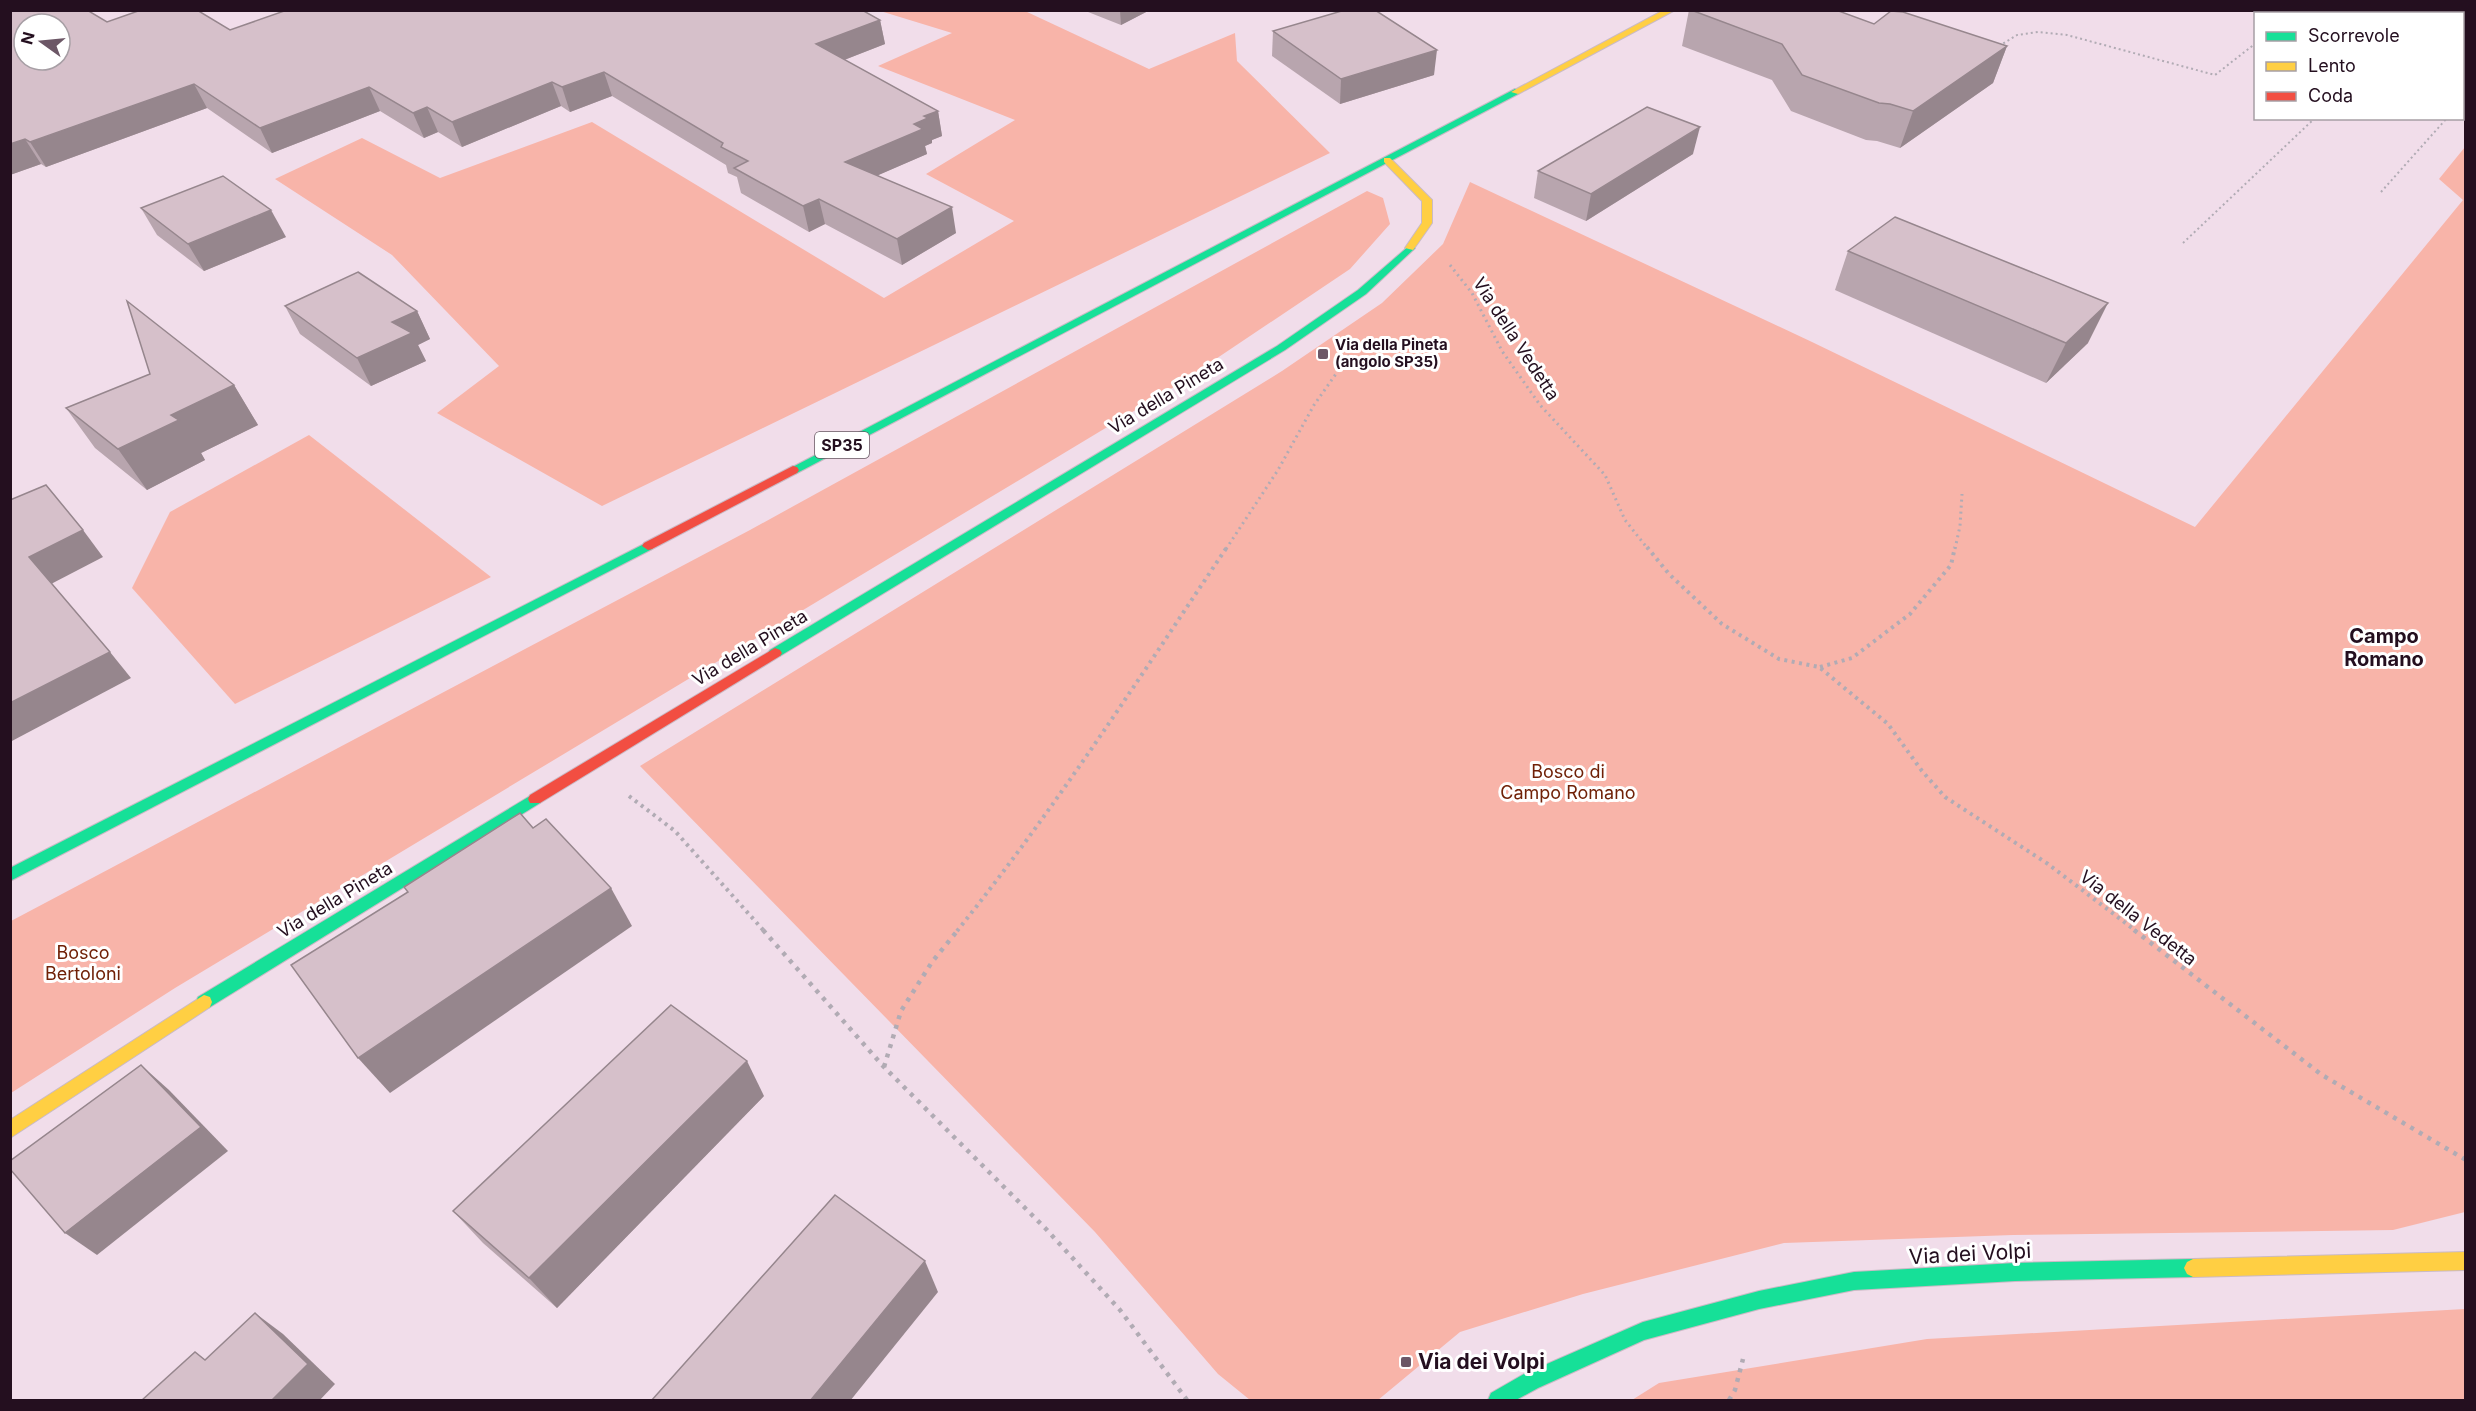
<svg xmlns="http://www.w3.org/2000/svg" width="2476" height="1411" font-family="Inter,sans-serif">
<rect width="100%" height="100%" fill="#f1ddea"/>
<g fill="#f8b4a9">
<polygon points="877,10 1025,11 1149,69 1235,33 1237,61 1330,153 602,506 437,413 499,366 392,255 275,179 362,138 440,178 592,122 884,298 1014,221 926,174 1015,120 878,66 952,33"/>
<polygon points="2313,11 2465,11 2465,56 2463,55 2462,14 2323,14"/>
<polygon points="2465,147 2465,1212 2393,1230 2013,1235 1784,1243 1583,1294 1460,1332 1378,1400 1250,1400 1218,1374 1095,1232 640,766 1282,371 1382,303 1443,244 1470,182 1812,342 2195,527 2463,200 2439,179"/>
<polygon points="1367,191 1383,198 1390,224 1350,269 1177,385 175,988 11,1093 11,921 750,530"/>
<polygon points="309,435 491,577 235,704 132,588 170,512"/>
<polygon points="2465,1309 2465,1400 1632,1400 1659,1383 1927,1339"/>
</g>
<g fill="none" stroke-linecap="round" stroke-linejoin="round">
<defs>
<g id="fast">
<polygon points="1515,89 1519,92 1518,94 797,473 793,474 787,470"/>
<polygon points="1410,245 1415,248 1413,250 1366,294 1285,350 780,656 770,656 768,653 770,650 1277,346 1358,290"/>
<polygon points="648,542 654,546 652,549 10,881 10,868"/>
<polygon points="535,793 540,795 542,799 540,803 210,1007 204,1009 198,1007 196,1002 198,997"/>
<polygon points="2193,1259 2199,1262 2202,1268 2199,1274 2193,1277 2015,1281 1854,1290 1759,1309 1644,1340 1538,1388 1516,1400 1488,1400 1491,1393 1524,1374 1643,1322 1759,1291 1854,1272 2015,1263"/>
</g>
<g id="slow">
<polygon points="1664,10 1675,10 1518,94 1511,92"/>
<polygon points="1384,158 1390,158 1432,200 1432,223 1413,250 1405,248 1422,223 1422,201 1384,162"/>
<polygon points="204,995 210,997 212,1002 210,1007 10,1138 10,1120"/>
<polygon points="2466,1252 2466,1270 2193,1277 2187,1274 2184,1268 2187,1262 2193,1259"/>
</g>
<g id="jam">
<polygon points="793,466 797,467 799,470 797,473 652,549 648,550 642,546 644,543"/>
<polygon points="775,648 780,650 782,653 780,656 540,803 530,803 528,799 530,795"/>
</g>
</defs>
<use href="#fast" stroke="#cabac5" stroke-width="2"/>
<use href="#slow" stroke="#cabac5" stroke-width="2"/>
<use href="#jam" stroke="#cabac5" stroke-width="2"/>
<g stroke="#b1abb4" stroke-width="2" stroke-dasharray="2 3" stroke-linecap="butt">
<polyline points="1999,46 2017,35 2038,32 2067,35 2215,75 2256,43"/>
<polyline points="2462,66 2466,67"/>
<polyline points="2462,102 2466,98"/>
<polyline points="2381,192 2447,118"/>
<polyline points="2183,243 2315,118"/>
</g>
<g stroke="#b1abb4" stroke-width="3" stroke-dasharray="2 4" stroke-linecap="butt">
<polyline points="1450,265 1472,293 1502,351 1540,405 1605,475 1625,520 1648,549"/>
<polyline points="1226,549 1278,470 1314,405 1350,354"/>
<polyline points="1955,549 1960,526 1962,494"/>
</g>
<g stroke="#b1abb4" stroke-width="4" stroke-dasharray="3 4.5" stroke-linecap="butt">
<polyline points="1647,547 1669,574 1722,624 1779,659 1819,667 1888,724 1922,771 1945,797 2048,864 2136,931"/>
<polyline points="1820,667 1852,658 1910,614 1951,565 1955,547"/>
<polyline points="629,796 675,831 764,931"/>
<path d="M957,931C1055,809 1140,677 1227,547"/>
</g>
<g stroke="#b1abb4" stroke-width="4.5" stroke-dasharray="4 6" stroke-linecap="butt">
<polyline points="763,930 884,1067 1046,1229 1120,1310 1187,1400"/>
<polyline points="2134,930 2322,1075 2466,1160"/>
<polyline points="884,1067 901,1011 932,962 958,930"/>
<polyline points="1729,1400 1735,1390 1743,1359"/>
</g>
<use href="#fast" fill="#16e098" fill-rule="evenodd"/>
<use href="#slow" fill="#ffcf43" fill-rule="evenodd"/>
<use href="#jam" fill="#f24e42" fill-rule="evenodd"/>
</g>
<g fill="#b8a5ae">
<polygon points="10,10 107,22 230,30 880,20 885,44 844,60 938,111 942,136 932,140 932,143 925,146 927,154 878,175 956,233 902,265 825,224 809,232 741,193 737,177 728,173 726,165 612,96 570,112 561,106 462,147 438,132 424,138 380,111 272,153 207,108 46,167 41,164 10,175"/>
<polygon points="1083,10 1150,10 1121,25"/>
<polygon points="1689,10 1836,10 1874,24 2007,46 1993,83 1900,148 1877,141 1866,140 1791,111 1772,80 1682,46"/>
<polygon points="1273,31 1434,75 1340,104 1272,56"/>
<polygon points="1693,154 1586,221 1534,198 1538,171"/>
<polygon points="141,208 286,237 204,271 157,235"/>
<polygon points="1848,251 2088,343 2046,383 1835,290"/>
<polygon points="285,306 417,311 430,339 418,345 426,361 371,386 300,334"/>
<polygon points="234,385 258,425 201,453 205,460 147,490 95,448 66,408"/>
<polygon points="764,1096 557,1308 483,1243 453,1211"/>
</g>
<g fill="#96868d">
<polygon points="1120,10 1150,10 1121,25"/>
<polygon points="880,20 885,44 821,69 816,44"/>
<polygon points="2007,46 1993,83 1900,148 1913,111"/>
<polygon points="1437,50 1434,75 1340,104 1341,79"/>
<polygon points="604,72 612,96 570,112 562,87"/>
<polygon points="552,82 561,106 462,147 452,122"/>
<polygon points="194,84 207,108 46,167 30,142"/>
<polygon points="369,87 380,111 272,153 260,128"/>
<polygon points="427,107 438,132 424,138 413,113"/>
<polygon points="938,111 942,136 932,140 932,143 925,146 927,154 851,187 845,162 914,124 924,116"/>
<polygon points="1700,127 1693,154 1586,221 1591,194"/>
<polygon points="25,139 41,164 10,175 10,144"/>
<polygon points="819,199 825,224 809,232 803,206"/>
<polygon points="952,207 956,233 902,265 897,239"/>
<polygon points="271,210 286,237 204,271 188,244"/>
<polygon points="2108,303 2088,343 2046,383 2066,343"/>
<polygon points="417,311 430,339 418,345 426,361 371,386 357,358 392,322"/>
<polygon points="234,385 258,425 201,453 205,460 147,490 118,449 171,415"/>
<polygon points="83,530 103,557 51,584 29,557"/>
<polygon points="110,652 131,678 10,742 10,703"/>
<polygon points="611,888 632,926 390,1093 358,1058"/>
<polygon points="747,1061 764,1096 557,1308 529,1278"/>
<polygon points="141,1065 169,1090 228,1151 97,1255 65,1233"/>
<polygon points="925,1261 938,1292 850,1401 810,1401"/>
<polygon points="255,1313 283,1334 335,1384 319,1401 271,1401"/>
</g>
<g fill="#d6c0ca" stroke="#96868d" stroke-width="1.5" fill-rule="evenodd">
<path d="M10,10H87L107,22L141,10H197L230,30L287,10H862L880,20L816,44L938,111L924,116L928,118L914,124L923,129L845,162L952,207L897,239L819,199L803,206L734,168L748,161L721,147L723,143L604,72L562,87L552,82L452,122L427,107L413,113L369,87L260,128L194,84L30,142L25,139L10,144ZM24,24H60V60H24Z"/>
<polygon points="1345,10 1375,10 1437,50 1341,79 1273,31"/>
<polygon points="1691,10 1836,10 1874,24 1891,11 1903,12 2007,46 1913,111 1890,104 1879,103 1802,75 1782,44"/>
<polygon points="1647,107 1700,127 1591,194 1538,171"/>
<polygon points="223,176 271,210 188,244 141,208"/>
<polygon points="1895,217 2108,303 2066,343 1848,251"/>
<polygon points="358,272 417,311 392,322 412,333 357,358 285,306"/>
<polygon points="127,301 234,385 171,415 179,420 118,449 66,408 150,374"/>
<polygon points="46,485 83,530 29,557 110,652 10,703 10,500"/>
<polygon points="520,813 533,828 546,819 611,888 358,1058 291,965 408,892 404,887"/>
<polygon points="671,1005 747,1061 529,1278 453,1211"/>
<polygon points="141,1065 201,1127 65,1233 10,1169 10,1161"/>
<polygon points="835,1195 925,1261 810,1401 651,1401"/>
<polygon points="255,1313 308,1364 271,1401 141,1401 195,1352 205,1360"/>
</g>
<g fill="#6c5766" stroke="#fff" stroke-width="2">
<rect x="1317" y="348" width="12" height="12" rx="3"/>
<rect x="1400" y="1356" width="12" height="12" rx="3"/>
</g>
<g text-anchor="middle" stroke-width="6" stroke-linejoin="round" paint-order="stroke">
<g font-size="15" font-weight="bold" fill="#240f1f" stroke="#fff" text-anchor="start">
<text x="1335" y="350">Via della Pineta<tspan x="1335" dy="17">(angolo SP35)</tspan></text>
</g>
<rect fill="#fff" stroke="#665762" stroke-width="1.5" x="815" y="432" width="54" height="26" rx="4.5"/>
<g font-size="16" font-weight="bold" fill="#240f1f">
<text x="842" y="451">SP35</text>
</g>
<g font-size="18" fill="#240f1f" stroke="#fff">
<text transform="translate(1516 339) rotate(57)" y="6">Via della Vedetta</text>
<text transform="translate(1166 396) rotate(-31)" y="6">Via della Pineta</text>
<text transform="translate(750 648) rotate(-31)" y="6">Via della Pineta</text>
<text transform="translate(335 900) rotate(-31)" y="6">Via della Pineta</text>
<text transform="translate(2138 918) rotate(38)" y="6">Via della Vedetta</text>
</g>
<g font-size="18" fill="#702107" stroke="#fff">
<text x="1568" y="778">Bosco di<tspan x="1568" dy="21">Campo Romano</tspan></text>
<text x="83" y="959">Bosco<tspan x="83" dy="21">Bertoloni</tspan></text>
</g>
<g font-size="20" font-weight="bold" fill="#240f1f" stroke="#fff">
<text x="2384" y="643">Campo<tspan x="2384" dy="23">Romano</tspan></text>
</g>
<g font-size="21" fill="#240f1f" stroke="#fff">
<text transform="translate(1970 1254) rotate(-3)" y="7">Via dei Volpi</text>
</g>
<g font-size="21" font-weight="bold" fill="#240f1f" stroke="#fff" text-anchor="start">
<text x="1418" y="1369">Via dei Volpi</text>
</g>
</g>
<rect width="2476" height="1411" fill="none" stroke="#240f1f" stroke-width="24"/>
<rect x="2254" y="12" width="210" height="108" fill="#ffffff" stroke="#a79fa5" stroke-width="1.5"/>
<rect x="2266" y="32" width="30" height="9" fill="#16e098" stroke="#a79fa5" stroke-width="1.5"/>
<text x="2308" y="42" font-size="18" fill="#240f1f">Scorrevole</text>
<rect x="2266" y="62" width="30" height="9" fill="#ffcf43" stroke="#a79fa5" stroke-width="1.5"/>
<text x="2308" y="72" font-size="18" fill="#240f1f">Lento</text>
<rect x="2266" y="92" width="30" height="9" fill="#f24e42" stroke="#a79fa5" stroke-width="1.5"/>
<text x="2308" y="102" font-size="18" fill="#240f1f">Coda</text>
<g transform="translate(42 42) rotate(285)"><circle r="28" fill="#ffffff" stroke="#a79fa5" stroke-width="1.5"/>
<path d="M0-4.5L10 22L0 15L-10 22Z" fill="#6c5766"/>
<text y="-9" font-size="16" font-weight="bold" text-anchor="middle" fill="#240f1f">N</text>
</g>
</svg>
